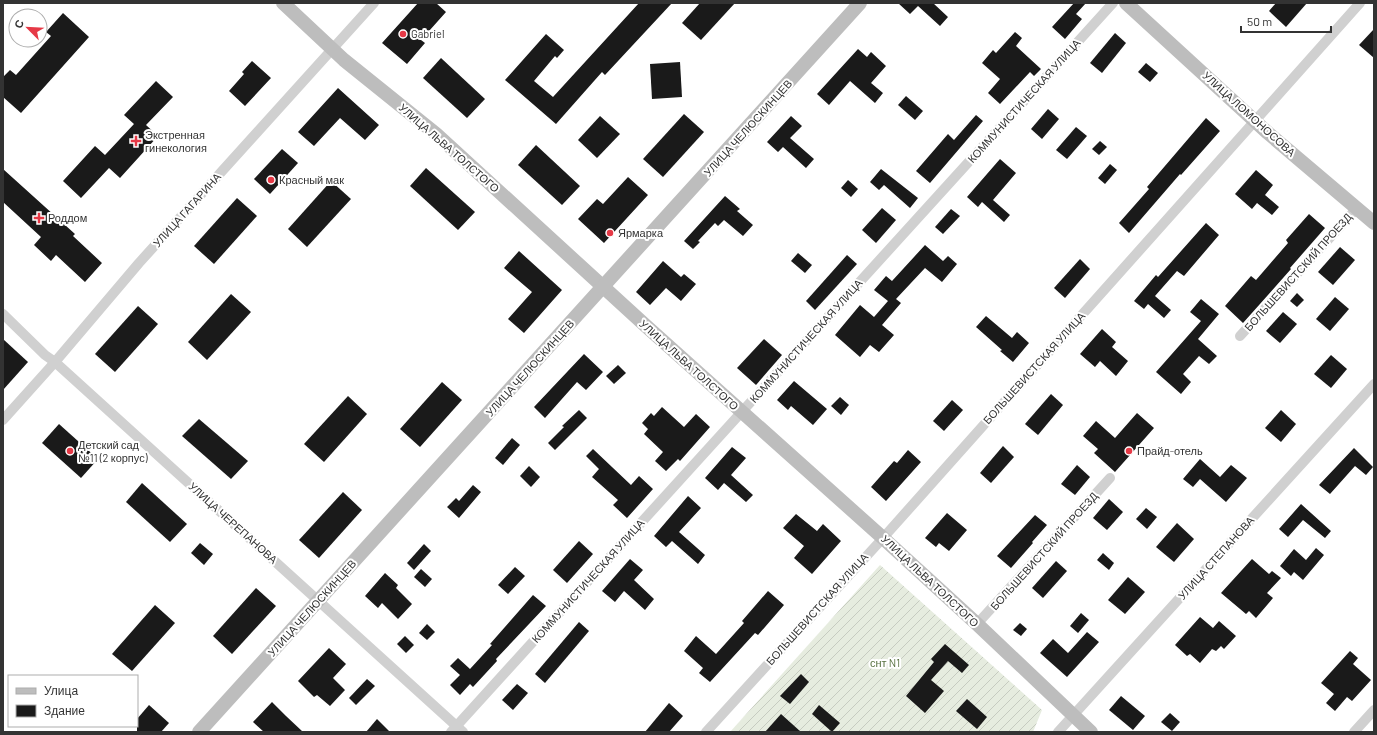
<svg xmlns="http://www.w3.org/2000/svg" width="1377" height="735" font-family="Barlow,sans-serif">
<defs>
<pattern id="garden-furrows" width="10" height="10" patternUnits="userSpaceOnUse"><rect width="10" height="10" fill="#e6ecdf"/><path d="M-1 1l2-2M0 10L10 0M9 11l2-2" fill="none" stroke="#c6cbc0"/></pattern>
</defs>
<rect width="100%" height="100%" fill="#fff"/>
<polygon fill="url(#garden-furrows)" points="880,565 1042,710 1033,732 730,732"/>
<g fill="#1a1a1a">
<polygon points="418,3 436,3 446,12 421,40 425,43 407,64 382,43"/>
<polygon points="639,3 672,3 605,75 602,72 556,124 505,80 546,34 564,50 557,58 555,56 534,81 553,97"/>
<polygon points="700,3 735,3 701,40 682,23"/>
<polygon points="898,3 933,3 948,17 940,26 918,6 910,14"/>
<polygon points="1074,3 1086,3 1076,14 1082,19 1065,39 1052,27"/>
<polygon points="1276,3 1307,3 1286,27 1269,11"/>
<polygon points="63,13 89,37 21,113 3,97 3,77 10,70 16,75 51,36 46,32"/>
<polygon points="1374,29 1374,58 1359,45"/>
<polygon points="1015,32 1022,38 1016,46 1041,69 1034,76 1030,72 1000,104 988,93 1000,79 982,63 993,50 996,53"/>
<polygon points="1115,33 1126,43 1102,73 1090,63"/>
<polygon points="858,49 867,57 871,52 886,66 871,83 883,93 875,103 850,81 829,105 817,94"/>
<polygon points="441,58 485,99 467,118 423,78"/>
<polygon points="252,61 271,78 245,106 229,91 244,74 242,72"/>
<polygon points="680,62 682,97 652,99 650,64"/>
<polygon points="1146,63 1158,73 1150,82 1138,72"/>
<polygon points="156,81 173,97 146,125 158,136 120,178 109,168 81,198 63,181 95,146 105,155 134,124 124,115"/>
<polygon points="338,88 379,125 365,140 340,118 314,146 298,132"/>
<polygon points="906,96 923,111 915,120 898,105"/>
<polygon points="1048,109 1059,119 1042,139 1031,129"/>
<polygon points="684,114 704,132 663,177 643,159"/>
<polygon points="976,115 983,121 930,183 916,171 948,134 954,140"/>
<polygon points="600,116 620,134 597,158 578,140"/>
<polygon points="791,116 802,126 790,138 814,159 806,168 783,147 778,152 767,142"/>
<polygon points="1206,118 1220,131 1181,175 1180,174 1129,233 1119,223 1149,189 1147,187"/>
<polygon points="1076,127 1087,136 1067,159 1056,150"/>
<polygon points="1100,141 1107,147 1099,155 1092,149"/>
<polygon points="536,145 580,186 562,205 518,165"/>
<polygon points="282,149 298,163 270,194 254,179"/>
<polygon points="1000,159 1016,173 993,200 1010,215 1004,222 982,202 978,207 967,197"/>
<polygon points="1110,164 1117,170 1105,184 1098,178"/>
<polygon points="426,168 475,212 458,230 410,186"/>
<polygon points="3,169 75,234 73,236 102,263 85,282 56,255 51,261 34,245 41,237 3,202"/>
<polygon points="881,169 918,198 910,208 884,185 879,190 870,182"/>
<polygon points="1256,170 1273,185 1265,195 1279,207 1272,215 1257,203 1252,209 1235,194"/>
<polygon points="628,177 648,195 604,243 578,219 597,199 603,204"/>
<polygon points="848,180 858,189 851,197 841,188"/>
<polygon points="331,181 351,199 307,247 288,229"/>
<polygon points="725,196 740,209 737,211 753,225 743,236 724,220 718,226 715,223 698,241 700,242 693,249 684,241"/>
<polygon points="237,198 257,216 214,264 194,246"/>
<polygon points="882,208 896,220 876,243 862,230"/>
<polygon points="951,209 960,216 943,234 935,227"/>
<polygon points="1309,214 1325,228 1290,268 1291,269 1243,323 1225,306 1251,276 1256,280 1288,243 1286,240"/>
<polygon points="1206,223 1219,235 1184,276 1177,271 1155,296 1171,310 1164,318 1148,304 1144,309 1134,301 1156,275 1158,277"/>
<polygon points="925,245 943,261 948,256 957,264 942,282 925,268 896,299 901,303 882,325 894,335 879,352 870,345 860,357 835,335 860,305 874,317 888,301 874,290 886,276 892,281"/>
<polygon points="1340,247 1355,260 1333,285 1318,272"/>
<polygon points="519,251 562,290 524,333 508,319 532,292 504,268"/>
<polygon points="798,253 812,265 805,273 791,261"/>
<polygon points="847,255 857,264 815,310 806,301"/>
<polygon points="1080,259 1090,269 1065,298 1054,288"/>
<polygon points="663,261 681,277 684,274 696,284 681,301 666,288 650,305 636,292"/>
<polygon points="1297,293 1304,300 1297,307 1290,301"/>
<polygon points="231,294 251,312 207,360 188,342"/>
<polygon points="1335,297 1349,309 1330,331 1316,319"/>
<polygon points="1201,299 1219,314 1198,339 1217,356 1209,364 1199,356 1183,374 1191,382 1181,394 1156,372 1201,321 1190,312"/>
<polygon points="138,306 158,324 115,372 95,354"/>
<polygon points="1283,312 1297,324 1280,343 1266,331"/>
<polygon points="986,316 1012,338 1017,332 1029,343 1013,362 1000,351 1002,350 976,327"/>
<polygon points="1102,329 1116,342 1112,347 1128,361 1116,376 1100,361 1095,367 1080,354"/>
<polygon points="3,339 28,362 3,390"/>
<polygon points="764,339 782,355 756,385 737,368"/>
<polygon points="584,354 603,372 586,390 577,382 545,418 534,407"/>
<polygon points="1331,355 1347,369 1331,388 1314,374"/>
<polygon points="618,365 626,373 614,384 606,376"/>
<polygon points="794,381 827,409 813,425 791,406 788,410 777,400"/>
<polygon points="442,382 462,400 420,447 400,429"/>
<polygon points="1051,394 1063,405 1038,435 1025,424"/>
<polygon points="348,396 367,414 324,462 304,444"/>
<polygon points="840,397 849,405 841,415 831,406"/>
<polygon points="952,400 963,410 944,431 933,421"/>
<polygon points="662,407 684,427 696,414 710,427 680,461 678,459 666,471 655,461 663,452 644,434 648,429 642,423 651,413 654,416"/>
<polygon points="579,410 587,418 555,450 548,443 564,427 562,426"/>
<polygon points="1281,410 1296,424 1281,442 1265,428"/>
<polygon points="1137,413 1154,428 1115,472 1094,453 1098,449 1083,436 1096,421 1115,438"/>
<polygon points="199,419 248,461 231,479 182,436"/>
<polygon points="59,424 98,459 81,478 42,443"/>
<polygon points="512,438 520,445 503,465 495,458"/>
<polygon points="1003,446 1014,457 991,483 980,473"/>
<polygon points="732,447 746,458 731,475 753,495 746,502 724,483 718,490 705,478"/>
<polygon points="1354,448 1373,467 1366,475 1355,466 1330,494 1319,485"/>
<polygon points="593,449 631,485 639,476 653,489 627,518 613,505 618,500 592,477 599,469 586,456"/>
<polygon points="908,450 921,462 886,501 871,487 894,461 897,463"/>
<polygon points="1200,459 1220,477 1231,465 1247,478 1226,502 1200,479 1193,487 1183,479"/>
<polygon points="1077,465 1090,477 1075,495 1061,484"/>
<polygon points="529,466 540,477 531,487 520,476"/>
<polygon points="142,483 187,524 170,542 126,502"/>
<polygon points="473,485 481,492 459,518 447,507 456,498 459,501"/>
<polygon points="343,492 362,510 319,558 299,540"/>
<polygon points="688,496 701,508 679,532 705,555 698,564 672,541 666,547 654,536"/>
<polygon points="1109,499 1123,512 1107,530 1093,518"/>
<polygon points="1301,504 1331,531 1325,538 1303,520 1288,537 1279,529"/>
<polygon points="1146,508 1157,517 1147,529 1136,519"/>
<polygon points="947,513 967,530 949,551 939,543 936,547 925,538"/>
<polygon points="796,514 817,531 823,524 841,541 812,574 794,558 804,546 783,528"/>
<polygon points="1035,515 1047,525 1032,542 1033,543 1011,568 997,556"/>
<polygon points="1177,523 1194,539 1174,562 1156,547"/>
<polygon points="579,541 593,554 567,583 553,570"/>
<polygon points="200,543 213,554 204,565 191,553"/>
<polygon points="424,544 431,551 414,570 407,563"/>
<polygon points="1316,548 1324,555 1303,580 1294,572 1291,576 1280,566 1294,549 1306,560"/>
<polygon points="1103,553 1114,563 1109,570 1097,560"/>
<polygon points="630,559 643,570 634,580 654,599 645,610 624,591 615,602 602,591"/>
<polygon points="1252,559 1269,574 1272,571 1281,578 1267,593 1273,598 1256,618 1249,611 1246,614 1221,593"/>
<polygon points="1056,561 1067,571 1043,598 1032,588"/>
<polygon points="515,567 525,576 508,594 498,585"/>
<polygon points="421,569 432,579 425,587 414,577"/>
<polygon points="385,573 398,585 396,588 412,604 398,619 382,603 378,608 365,596"/>
<polygon points="1128,577 1145,592 1125,614 1108,600"/>
<polygon points="256,588 276,606 232,654 213,636"/>
<polygon points="768,591 784,605 758,635 755,633 710,682 699,673 703,668 684,651 696,636 716,654 744,623 742,621"/>
<polygon points="533,595 546,606 496,659 497,661 473,687 470,684 460,695 450,685 460,675 450,666 458,658 470,669 492,645 490,644"/>
<polygon points="155,605 175,623 132,671 112,654"/>
<polygon points="1081,613 1089,620 1078,633 1070,626"/>
<polygon points="1200,617 1213,628 1219,621 1236,636 1224,649 1221,646 1216,651 1212,649 1200,663 1190,654 1187,656 1175,645"/>
<polygon points="579,622 589,631 545,683 535,674"/>
<polygon points="1020,623 1027,629 1021,636 1013,630"/>
<polygon points="427,624 435,632 427,640 419,633"/>
<polygon points="1087,632 1099,642 1067,677 1040,653 1053,639 1068,653"/>
<polygon points="405,636 414,645 406,653 397,644"/>
<polygon points="945,644 969,665 962,673 948,661 931,680 944,691 925,713 906,696 934,662 931,659"/>
<polygon points="329,648 346,664 333,678 345,690 330,706 317,695 314,697 298,681"/>
<polygon points="1350,651 1358,658 1353,664 1371,680 1352,701 1347,697 1335,711 1326,703 1334,694 1321,683"/>
<polygon points="801,674 809,682 790,704 780,696"/>
<polygon points="367,679 375,686 356,705 349,698"/>
<polygon points="517,684 528,693 513,710 502,700"/>
<polygon points="1121,696 1145,716 1133,730 1109,710"/>
<polygon points="967,699 987,717 977,729 956,711"/>
<polygon points="272,702 286,716 303,732 264,732 253,722"/>
<polygon points="669,703 683,716 669,732 645,732"/>
<polygon points="149,705 169,723 161,732 137,732 137,719"/>
<polygon points="819,705 840,723 832,732 812,714"/>
<polygon points="1170,713 1180,722 1172,731 1161,722"/>
<polygon points="781,714 801,732 765,732"/>
<polygon points="377,719 390,732 366,732"/>
</g>
<g fill="none" stroke-linecap="round" stroke-linejoin="round">
<g stroke="#d0d0d0" stroke-width="10">
<polyline points="3,314 45,355 55,362 463,732"/>
<polyline points="1240,336 1357,208"/>
<polyline points="3,420 55,362 139,263 374,3"/>
<polyline points="977,624 1110,478"/>
<polyline points="451,732 1113,3"/>
<polyline points="706,732 883,538 1360,3"/>
<polyline points="1058,732 1374,384"/>
<polyline points="1354,732 1374,710"/>
</g>
<g stroke="#bdbdbd" stroke-width="14">
<polyline points="283,3 344,60 436,134 646,326 883,538 977,624 1091,732"/>
<polyline points="1126,3 1268,133 1374,223"/>
<polyline points="199,732 860,3"/>
</g>
</g>
<g fill="#e63946" stroke="#fff" stroke-width="1.5">
<circle cx="403" cy="34" r="4"/>
<path d="M134 135h4v4h4v4h-4v4h-4v-4h-4v-4h4z"/>
<circle cx="271" cy="180" r="4"/>
<path d="M37 212h4v4h4v4h-4v4h-4v-4h-4v-4h4z"/>
<circle cx="610" cy="233" r="4"/>
<circle cx="70" cy="451" r="4"/>
<circle cx="1129" cy="451" r="4"/>
</g>
<g text-anchor="middle" stroke-width="4" stroke-linejoin="round" paint-order="stroke">
<g font-size="11" fill="#333" stroke="#fff" text-anchor="start">
<text x="411" y="38">Gabriel</text>
<text x="145" y="139">Экстренная<tspan x="145" dy="13">гинекология</tspan></text>
<text x="279" y="184">Красный мак</text>
<text x="48" y="222">Роддом</text>
<text x="618" y="237">Ярмарка</text>
<text x="78" y="449">Детский сад<tspan x="78" dy="13">№11 (2 корпус)</tspan></text>
<text x="1137" y="455">Прайд-отель</text>
</g>
<g font-size="11" fill="#333" stroke="#fff">
<text transform="translate(1024 101) rotate(-48)" y="4">КОММУНИСТИЧЕСКАЯ УЛИЦА</text>
<text transform="translate(1249 114) rotate(42)" y="4">УЛИЦА ЛОМОНОСОВА</text>
<text transform="translate(748 128) rotate(-48)" y="4">УЛИЦА ЧЕЛЮСКИНЦЕВ</text>
<text transform="translate(449 148) rotate(41)" y="4">УЛИЦА ЛЬВА ТОЛСТОГО</text>
<text transform="translate(187 210) rotate(-48)" y="4">УЛИЦА ГАГАРИНА</text>
<text transform="translate(1298 272) rotate(-48)" y="4">БОЛЬШЕВИСТСКИЙ ПРОЕЗД</text>
<text transform="translate(806 341) rotate(-48)" y="4">КОММУНИСТИЧЕСКАЯ УЛИЦА</text>
<text transform="translate(689 365) rotate(42)" y="4">УЛИЦА ЛЬВА ТОЛСТОГО</text>
<text transform="translate(530 368) rotate(-48)" y="4">УЛИЦА ЧЕЛЮСКИНЦЕВ</text>
<text transform="translate(1034 368) rotate(-48)" y="4">БОЛЬШЕВИСТСКАЯ УЛИЦА</text>
<text transform="translate(233 523) rotate(42)" y="4">УЛИЦА ЧЕРЕПАНОВА</text>
<text transform="translate(1044 551) rotate(-48)" y="4">БОЛЬШЕВИСТСКИЙ ПРОЕЗД</text>
<text transform="translate(1216 558) rotate(-48)" y="4">УЛИЦА СТЕПАНОВА</text>
<text transform="translate(588 581) rotate(-48)" y="4">КОММУНИСТИЧЕСКАЯ УЛИЦА</text>
<text transform="translate(930 581) rotate(43)" y="4">УЛИЦА ЛЬВА ТОЛСТОГО</text>
<text transform="translate(312 608) rotate(-48)" y="4">УЛИЦА ЧЕЛЮСКИНЦЕВ</text>
<text transform="translate(817 609) rotate(-48)" y="4">БОЛЬШЕВИСТСКАЯ УЛИЦА</text>
</g>
<g font-size="11" fill="#56703f" stroke="#fff">
<text x="885" y="667">снт N1</text>
</g>
</g>
<rect width="1377" height="735" fill="none" stroke="#333333" stroke-width="8"/>
<rect x="8" y="675" width="130" height="52" fill="#ffffff" stroke="#adadad"/>
<rect x="16" y="688" width="20" height="6" fill="#bdbdbd" stroke="#adadad"/>
<text x="44" y="695" font-size="12" fill="#333333">Улица</text>
<rect x="16" y="705" width="20" height="12" fill="#1a1a1a" stroke="#adadad"/>
<text x="44" y="715" font-size="12" fill="#333333">Здание</text>
<g transform="translate(28 28) rotate(294)"><circle r="19" fill="#ffffff" stroke="#adadad"/>
<path d="M0-3L7 15L0 10L-7 15Z" fill="#e63946"/>
<text y="-6" font-size="11" font-weight="bold" text-anchor="middle" fill="#333333">С</text>
</g>
<path d="M1241 26v6h90v-6" fill="none" stroke="#333333" stroke-width="2"/>
<text x="1247" y="26" font-size="12" fill="#333333" stroke="#ffffff" stroke-width="3" paint-order="stroke">50 m</text>
</svg>
